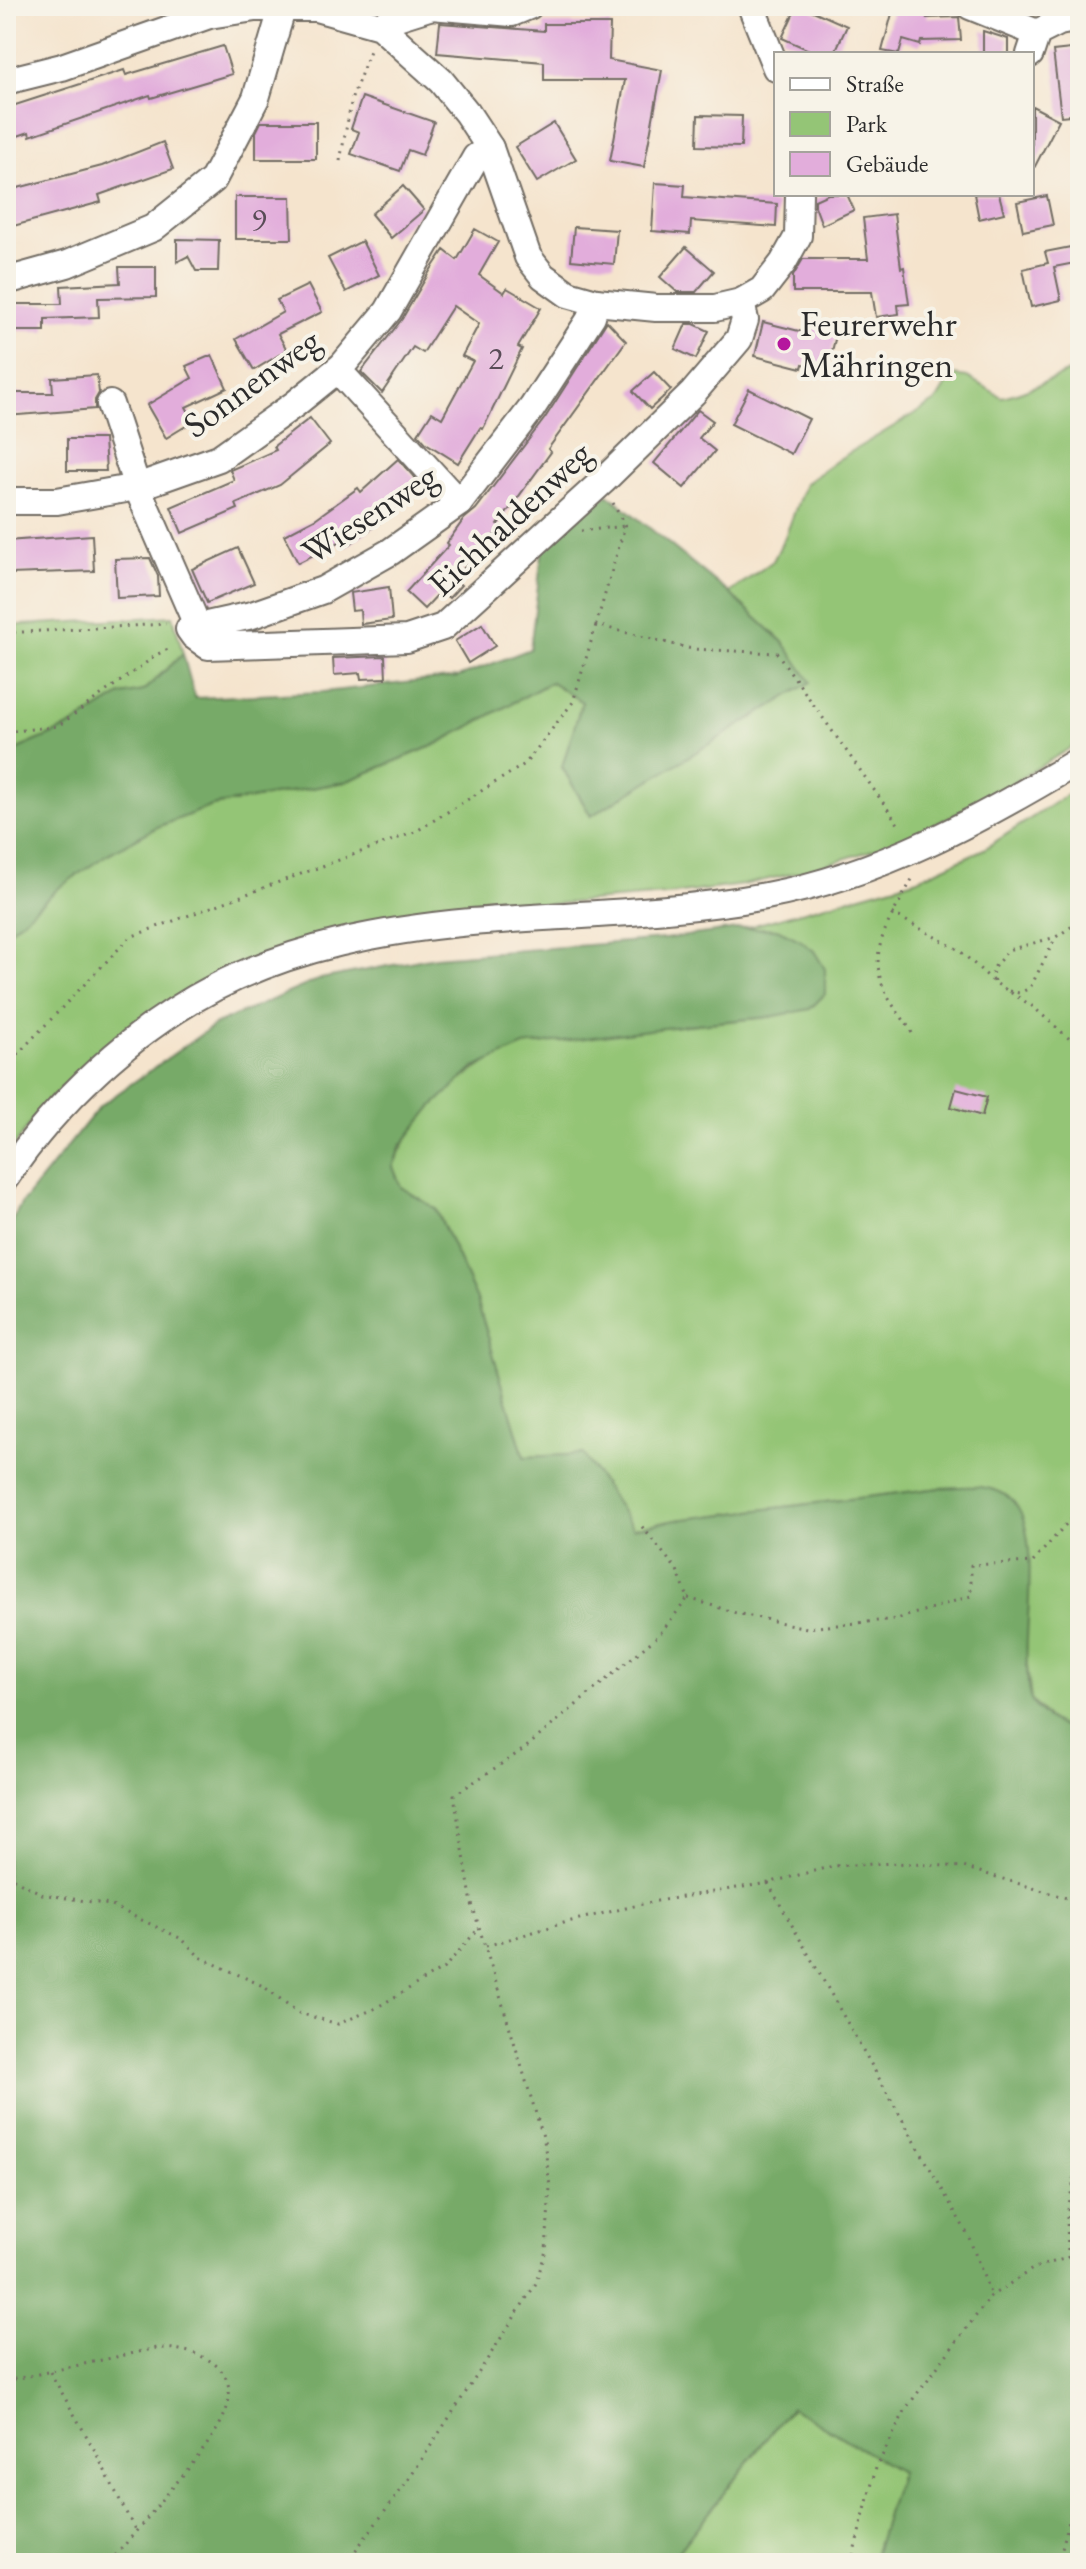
<svg xmlns="http://www.w3.org/2000/svg" width="1086" height="2569" font-family="'EB Garamond',serif">
<rect width="100%" height="100%" fill="#f7f3e8"/>
<filter id="ink" filterUnits="userSpaceOnUse"><feTurbulence type="fractalNoise" baseFrequency=".0125" numOctaves="2"/><feDisplacementMap in="SourceGraphic" scale="16" xChannelSelector="R" yChannelSelector="G"/><feConvolveMatrix kernelMatrix="1 2 1 2 8 2 1 2 1" color-interpolation-filters="sRGB"/></filter>
<filter id="wash" filterUnits="userSpaceOnUse"><feTurbulence type="fractalNoise" baseFrequency=".006" numOctaves="4" result="noise"/><feDisplacementMap in="SourceGraphic" scale="32" xChannelSelector="R" yChannelSelector="G"/><feGaussianBlur stdDeviation="1.8" result="paint"/><feColorMatrix in="noise" values="0 0 0 0 0 0 0 0 0 0 0 0 0 0 0 0 0 1.4 0 .05"/><feComposite in="paint" operator="in"/></filter>
<g filter="url(#wash)">
<rect width="100%" height="100%" fill="#f5e4cd"/>
<g fill="#94c576" stroke="#607850" stroke-width="2">
<path d="M1080,368V742L985,800L927,828L883,847L800,872L743,885L666,895L428,914L358,924L311,938L91,1060L41,1108L6,1158V934L59,887L106,855L157,827L212,806L345,782L437,744L551,682L582,702L562,767L591,816L784,643L729,593L773,561L785,537L805,484L839,459L936,401L952,375L967,377L1002,397C1029,391 1054,377 1080,368Z"/>
<polygon points="173,616 183,654 143,691 121,695 69,727 20,748 6,758 6,626"/>
<path d="M1080,786V1734L1053,1724L1031,1700L1026,1657L940,1488L676,1520L633,1528L583,1455L524,1457L477,1300L436,1209L401,1187L393,1167C414,1113 468,1065 523,1046C543,1040 568,1040 589,1037C649,1028 710,1023 770,1017L777,929L744,928L918,879L984,849Z"/>
<polygon points="791,2407 900,2472 872,2563 669,2563"/>
</g>
<g fill="#77aa67" stroke="#516a49" stroke-width="2">
<polygon points="608,494 729,593 784,643 811,682 591,816 562,767 582,702 551,682 437,744 345,782 212,806 157,827 106,855 60,887 6,934 6,759 20,748 69,727 121,695 143,691 183,654 195,698 323,692 458,677 530,649 543,546"/>
<path d="M744,928L777,929L800,940L814,951L825,969V994L810,1009L770,1017L696,1024L524,1046L474,1068L432,1107L400,1147L393,1167L401,1187L436,1209L477,1300L524,1457L583,1454L633,1528L676,1520L940,1488C962,1487 988,1483 1007,1496C1045,1522 1023,1625 1027,1669C1028,1678 1027,1691 1031,1700C1039,1718 1063,1728 1080,1734V2563H872L900,2472L791,2407L669,2563H6V1232L21,1204L100,1106L216,1024L320,979L435,957L664,939Z"/>
</g>
<g id="blocks">
<g fill="#e2addb">
<polygon points="797,6 802,6 847,26 834,54 818,54 782,38"/>
<polygon points="894,6 931,6 927,18 959,17 961,40 921,41 920,45 903,40 899,54 882,51"/>
<polygon points="440,23 544,31 544,24 610,24 609,60 662,70 644,167 610,161 625,80 544,80 544,62 437,53"/>
<polygon points="983,31 1008,39 1008,54 983,54"/>
<polygon points="223,46 232,74 151,98 150,95 30,136 29,132 6,140 6,108 124,70 126,75"/>
<polygon points="1080,48 1080,114 1061,116 1053,51"/>
<polygon points="362,97 434,122 422,155 408,150 400,171 351,154 359,132 351,129"/>
<polygon points="1032,106 1059,120 1032,172"/>
<polygon points="698,115 742,116 741,147 697,146"/>
<polygon points="261,122 316,122 316,159 256,159 256,132"/>
<polygon points="554,123 576,159 537,182 515,147"/>
<polygon points="163,142 173,169 99,195 101,202 6,228 6,191 102,166"/>
<polygon points="655,183 685,185 684,197 777,204 776,227 691,221 690,234 652,231"/>
<polygon points="403,186 424,210 391,238 371,214"/>
<polygon points="828,194 847,194 854,210 822,225 815,206 815,200"/>
<polygon points="974,194 999,194 1004,213 979,219"/>
<polygon points="1047,196 1053,225 1023,231 1017,202"/>
<polygon points="235,197 291,197 292,239 235,239"/>
<polygon points="894,214 901,268 904,267 909,304 898,305 899,314 876,317 872,292 793,292 793,276 803,259 868,259 863,218"/>
<polygon points="574,227 617,230 614,264 571,260"/>
<polygon points="475,229 498,242 479,275 504,293 507,288 541,308 518,347 522,349 483,429 480,428 458,463 426,443 418,434 432,412 442,418 473,361 462,356 479,324 453,306 423,353 413,347 382,393 361,372 402,319 430,271 444,250 457,260"/>
<polygon points="177,239 219,240 218,271 196,271 188,256 177,262"/>
<polygon points="362,241 379,275 346,292 328,258"/>
<polygon points="1076,246 1080,262 1054,267 1061,300 1031,307 1023,269 1048,263 1045,252"/>
<polygon points="686,247 714,271 696,292 677,292 660,277"/>
<polygon points="119,267 156,267 156,297 98,298 99,317 45,319 45,331 6,331 6,304 62,304 61,286 120,283"/>
<polygon points="308,285 322,312 278,334 287,350 254,370 236,339 283,312 277,300"/>
<polygon points="607,321 626,341 548,449 551,452 498,525 500,527 482,551 478,549 455,580 461,585 449,598 441,591 424,609 406,592 449,545 447,543 464,519 476,509 545,418"/>
<polygon points="763,322 807,333 809,325 837,332 827,370 803,364 802,368 755,356"/>
<polygon points="686,324 694,324 709,331 696,359 675,349"/>
<polygon points="212,355 227,388 186,407 194,421 166,438 147,405 192,378 186,366"/>
<polygon points="654,372 671,390 650,409 633,391"/>
<polygon points="97,375 99,393 95,400 95,409 6,416 6,393 53,393 52,378"/>
<polygon points="749,389 809,419 791,454 731,424"/>
<polygon points="698,410 713,421 699,438 715,451 684,488 654,463"/>
<polygon points="310,418 330,444 280,485 236,504 238,509 182,533 171,507 234,480 230,470 276,450 274,446"/>
<polygon points="67,439 104,439 106,471 67,471"/>
<polygon points="398,459 422,486 390,515 346,547 341,541 298,563 284,535 315,519 358,488 361,492"/>
<polygon points="92,535 94,571 10,574 9,563 6,563 6,541"/>
<polygon points="238,548 254,583 207,603 192,569"/>
<polygon points="150,558 158,576 159,596 117,598 115,559"/>
<polygon points="389,587 392,620 361,624 360,610 352,611 350,593"/>
<polygon points="482,624 495,646 468,663 455,641"/>
<polygon points="385,656 386,678 361,679 360,673 334,675 333,658"/>
<polygon points="956,1089 987,1097 982,1116 951,1107"/>
</g>
</g>
</g>
<g filter="url(#ink)">
<use href="#blocks" fill-opacity="0" stroke="#726c64" stroke-width="2"/>
<g fill="none" stroke-linecap="round" stroke-linejoin="round">
<defs>
<g id="minor">
<polyline points="431,6 512,13 529,6"/>
<polyline points="751,6 776,68"/>
<polyline points="970,6 1037,33"/>
<polyline points="380,26 397,17 432,6"/>
<polyline points="1030,54 1037,33 1059,22 1080,18"/>
<polyline points="6,81 62,67 209,15 255,8 316,8 380,26 441,81 467,113 490,148 528,257 543,276 568,294 596,302 656,308 715,308 741,302 762,290 783,263 798,236 799,194"/>
<polyline points="6,281 67,264 153,228 213,180 256,98 283,6"/>
<polyline points="596,302 592,316 532,408 459,503 390,552 323,590 252,615 189,629 194,636 208,646 407,639 443,627 603,481 693,393 739,339 745,320 741,302"/>
<polyline points="347,380 459,503"/>
<polyline points="110,404 137,487 198,627"/>
<polyline points="6,501 57,501 137,487 219,458 295,404 342,366 388,311 476,157 490,148"/>
<path d="M6,1177C56,1102 134,1029 214,988C293,947 383,930 471,922C569,914 668,914 766,896C880,875 982,819 1080,760"/>
</g>
</defs>
<use href="#minor" stroke="#726c64" stroke-width="30"/>
<g stroke="#726c64" stroke-width="3" stroke-dasharray="2 6" stroke-linecap="butt">
<polyline points="340,161 352,98 371,48"/>
<polyline points="613,503 625,526 596,625 692,649 777,653 901,828"/>
<polyline points="581,531 625,526"/>
<polyline points="6,633 166,624"/>
<polyline points="6,732 58,726 158,654 172,647"/>
<polyline points="892,913 959,950 994,982 1032,1006 1080,1048"/>
<polyline points="994,982 992,970 1008,950 1056,937 1080,921"/>
<polyline points="1009,991 1019,993 1030,988 1056,937"/>
<path d="M912,1033C904,1018 892,1007 885,991C864,947 896,913 914,875"/>
<polyline points="6,1066 130,937 415,832 525,764 573,702 596,625"/>
<polyline points="6,1210 12,1199"/>
<polyline points="688,1598 736,1613 807,1628 897,1619 971,1596 971,1565 1033,1562 1080,1508"/>
<polyline points="6,1875 42,1894 110,1905 182,1939 200,1957 263,1986 299,2013 338,2024 374,2009 444,1968 479,1928"/>
<polyline points="768,1883 968,2235 991,2296"/>
<polyline points="486,1946 567,1922 651,1902 768,1883 833,1866 896,1863 963,1867 1080,1902"/>
<polyline points="1068,2258 1067,2215 1080,2147"/>
<polyline points="50,2372 94,2449 135,2530"/>
<path d="M6,2381L157,2348C204,2348 249,2371 220,2424C206,2449 186,2471 168,2493C149,2516 129,2540 109,2563"/>
<polyline points="346,2563 407,2482 481,2369 535,2285 546,2251 550,2187 544,2140 472,1904 454,1795 524,1749 659,1635 688,1598 677,1570 639,1523"/>
<polyline points="851,2563 876,2468 907,2407 991,2296 1034,2268 1080,2254"/>
<polyline points="1058,2563 1071,2514 1080,2495"/>
</g>
<use href="#minor" stroke="#fff" stroke-width="26"/>
</g>
</g>
<circle fill="#b5179e" stroke="#f7f3e8" stroke-width="3" cx="784" cy="344" r="8"/>
<g text-anchor="middle" stroke-width="8" stroke-linejoin="round" paint-order="stroke">
<g font-size="32" fill="#594c57">
<text x="259" y="230">9</text>
<text x="496" y="369">2</text>
</g>
<g font-size="36" fill="#2b2b2b" stroke="#f7f3e8" text-anchor="start">
<text x="800" y="336">Feurerwehr<tspan x="800" dy="41">Mähringen</tspan></text>
</g>
<g font-size="36" fill="#2b2b2b" stroke="#f7f3e8">
<text transform="translate(251 382) rotate(-36)" y="13">Sonnenweg</text>
<text transform="translate(369 513) rotate(-33)" y="13">Wiesenweg</text>
<text transform="translate(509 518) rotate(-43)" y="13">Eichhaldenweg</text>
</g>
</g>
<rect width="1086" height="2569" fill="none" stroke="#f7f3e8" stroke-width="32"/>
<rect x="774" y="52" width="260" height="144" fill="#f7f3e8" stroke="#a5a39c" stroke-width="2"/>
<rect x="790" y="78" width="40" height="12" fill="#ffffff" stroke="#a5a39c" stroke-width="2"/>
<text x="846" y="92" font-size="24" fill="#2b2b2b">Straße</text>
<rect x="790" y="112" width="40" height="24" fill="#94c576" stroke="#a5a39c" stroke-width="2"/>
<text x="846" y="132" font-size="24" fill="#2b2b2b">Park</text>
<rect x="790" y="152" width="40" height="24" fill="#e2addb" stroke="#a5a39c" stroke-width="2"/>
<text x="846" y="172" font-size="24" fill="#2b2b2b">Gebäude</text>
</svg>
